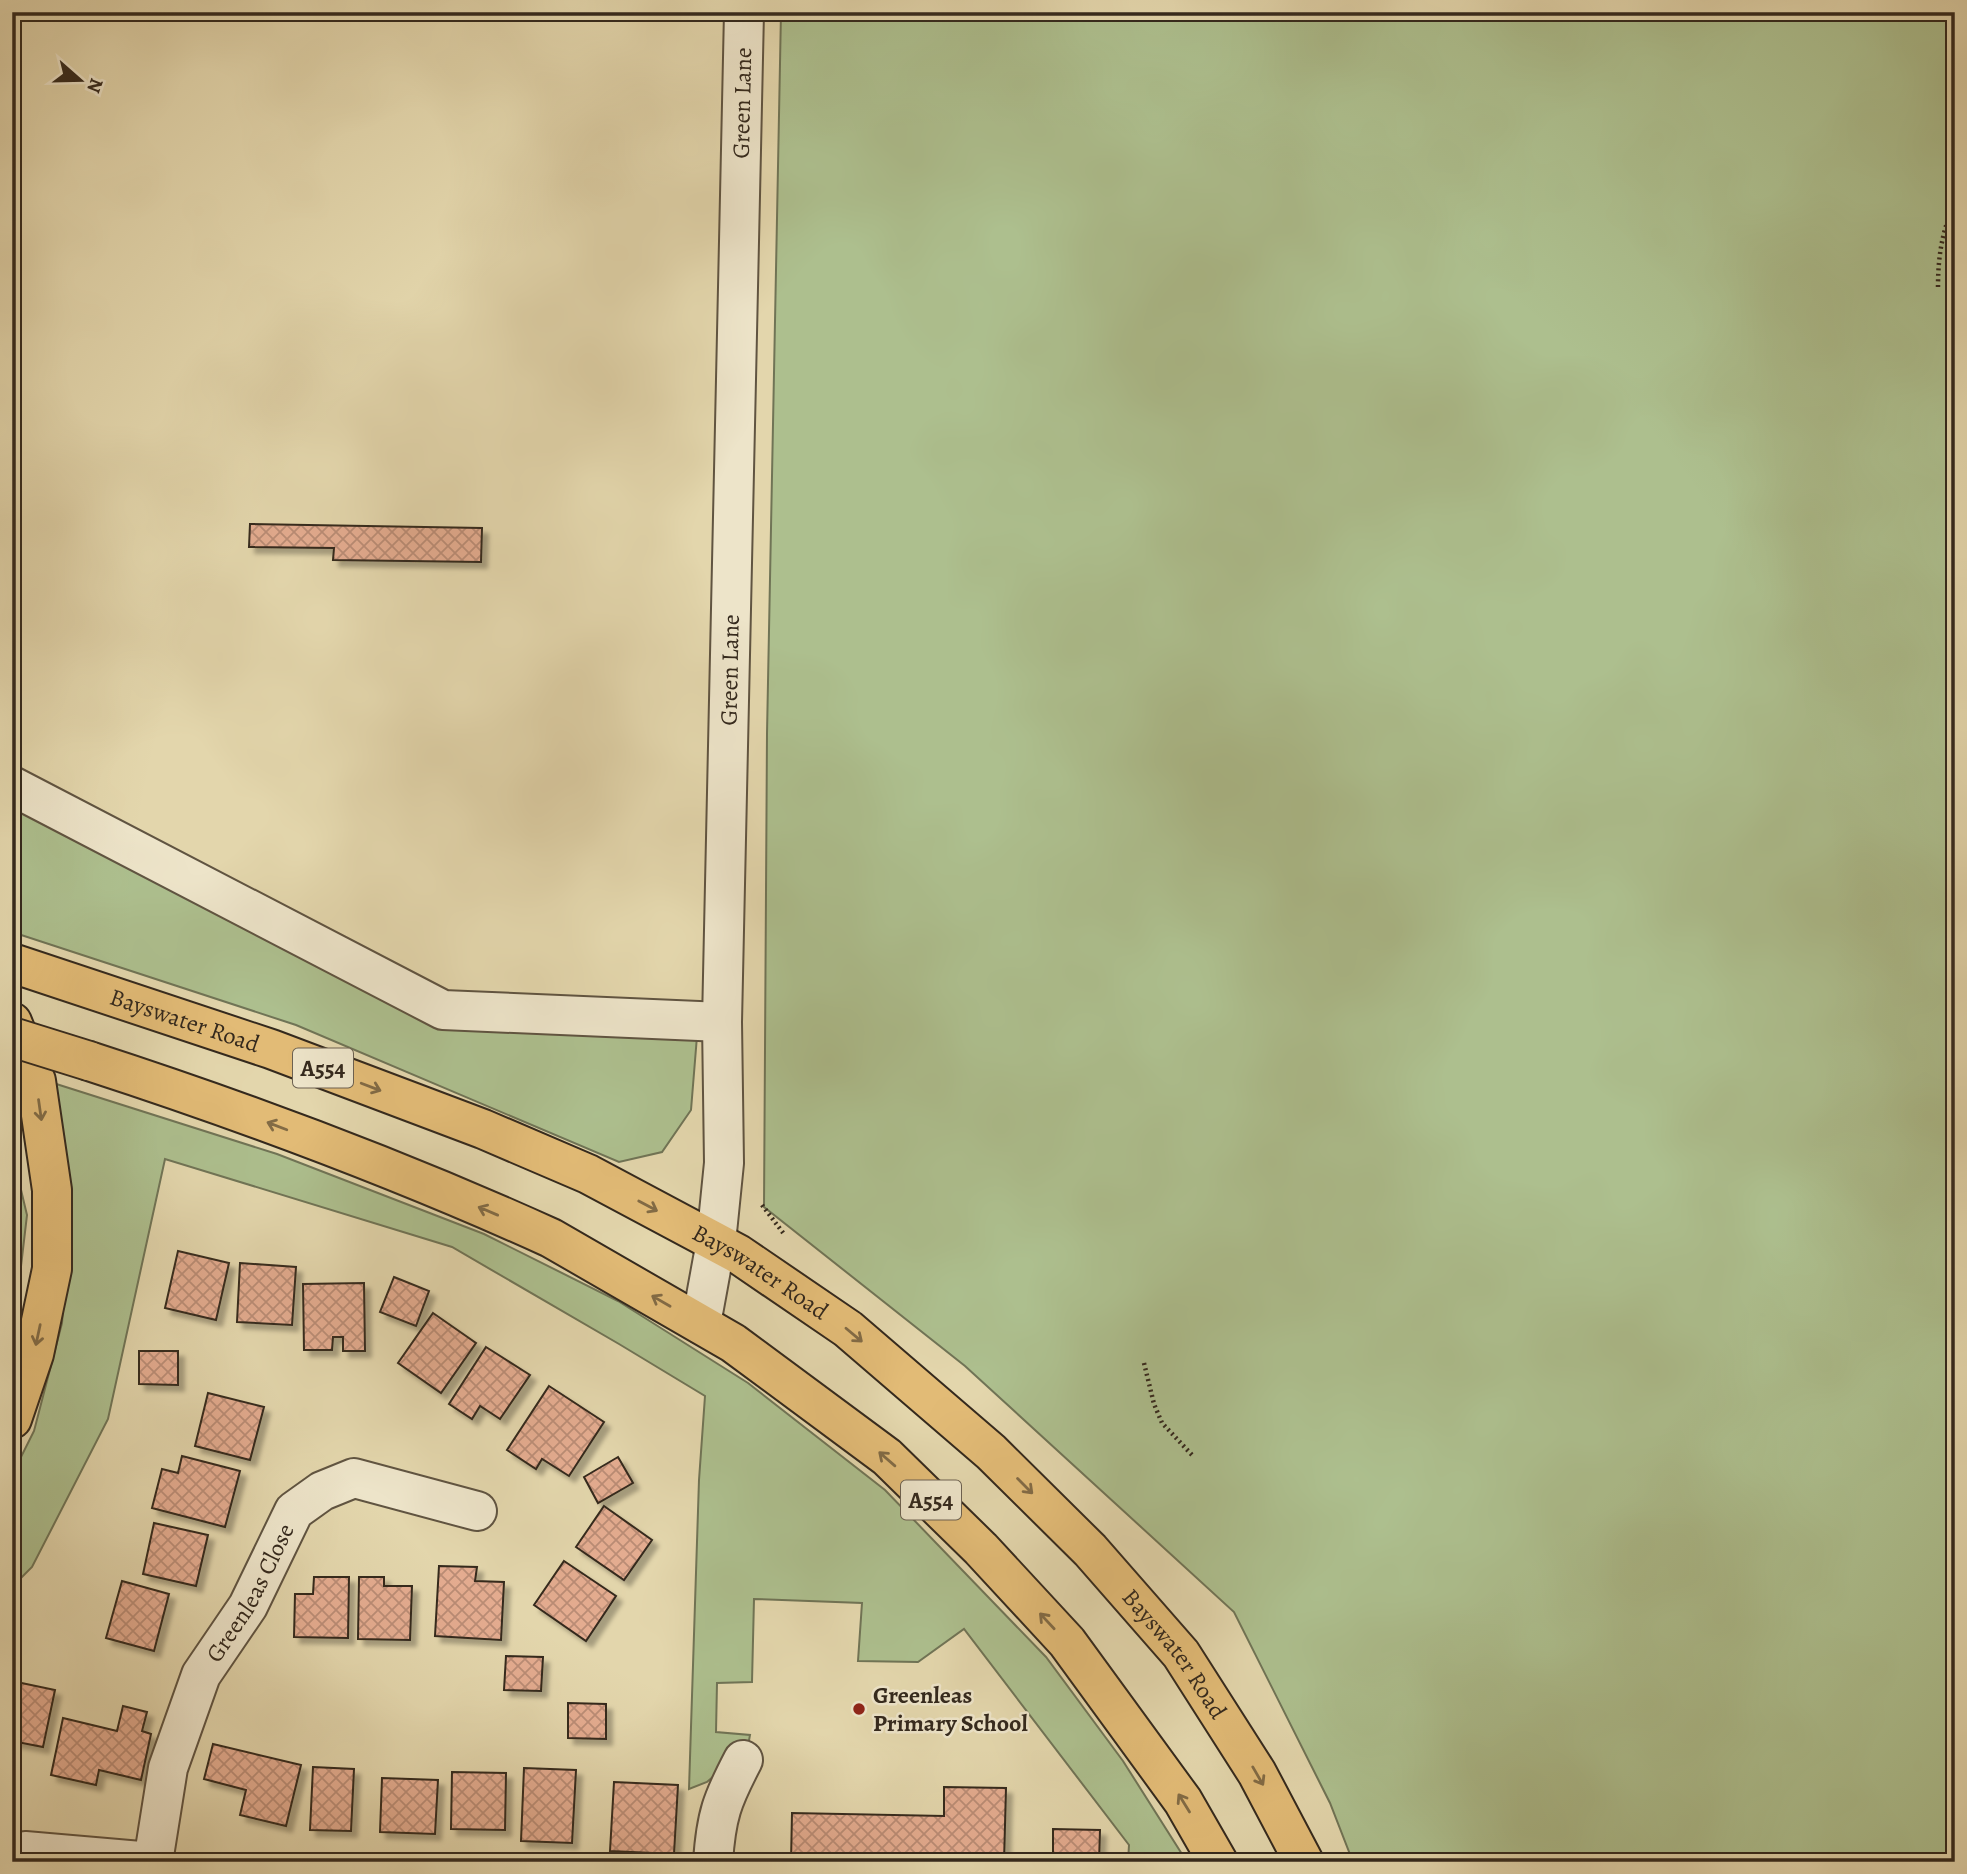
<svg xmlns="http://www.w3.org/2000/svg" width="1967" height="1874" font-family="Alegreya,serif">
<defs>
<pattern id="building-cross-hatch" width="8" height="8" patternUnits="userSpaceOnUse" patternTransform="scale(1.75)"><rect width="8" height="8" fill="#e4ac90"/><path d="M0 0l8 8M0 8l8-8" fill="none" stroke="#ba8c75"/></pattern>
<filter id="shadow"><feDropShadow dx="6" dy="6" stdDeviation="2" flood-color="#0004"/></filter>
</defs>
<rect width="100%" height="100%" fill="#e3d6ac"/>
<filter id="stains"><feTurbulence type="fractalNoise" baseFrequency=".00286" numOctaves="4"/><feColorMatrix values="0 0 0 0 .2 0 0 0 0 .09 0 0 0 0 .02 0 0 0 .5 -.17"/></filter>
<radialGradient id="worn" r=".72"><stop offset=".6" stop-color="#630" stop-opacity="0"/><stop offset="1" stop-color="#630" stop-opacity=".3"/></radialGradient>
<g fill="#adbf8e" stroke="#707456" stroke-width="2">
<polygon points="781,12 1955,12 1955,1862 1353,1862 1330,1803 1234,1612 965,1366 764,1207 767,734"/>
<polygon points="12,801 436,1022 697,1036 691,1110 662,1152 619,1162 296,1025 12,932"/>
<polygon points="50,1082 277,1154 484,1234 618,1301 748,1383 885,1490 1046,1657 1123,1761 1187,1862 1128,1862 1129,1845 964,1629 918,1662 858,1661 862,1603 754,1599 752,1682 717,1683 716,1732 750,1735 748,1746 707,1782 689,1789 699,1480 705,1396 619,1344 452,1247 165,1159 108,1419 32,1567 12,1587 12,1475 34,1431 62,1323 70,1217"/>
<polygon points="12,1152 27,1215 12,1343"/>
</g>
<g fill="url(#building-cross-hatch)" stroke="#34291d" stroke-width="2" filter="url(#shadow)">
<polygon points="250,524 482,528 481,562 333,560 334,548 249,547"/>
<polygon points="178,1251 229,1263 216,1320 165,1308"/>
<polygon points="240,1263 296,1267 292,1325 237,1322"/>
<polygon points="394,1277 429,1291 416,1326 380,1312"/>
<polygon points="364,1283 365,1351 343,1351 343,1337 333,1337 332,1350 304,1350 303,1284"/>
<polygon points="433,1313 476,1343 441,1393 398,1363"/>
<polygon points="486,1347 530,1375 500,1419 480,1406 472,1419 449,1404"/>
<polygon points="139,1351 178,1351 178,1385 139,1384"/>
<polygon points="549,1386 604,1422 569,1476 542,1459 536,1469 507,1450"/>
<polygon points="208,1393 264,1407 250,1460 195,1446"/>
<polygon points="182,1456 240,1471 225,1527 152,1508 162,1469 178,1473"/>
<polygon points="618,1457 633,1483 598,1503 584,1477"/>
<polygon points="604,1506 652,1540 624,1580 576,1547"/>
<polygon points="154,1523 208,1535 196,1586 143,1574"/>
<polygon points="564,1561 616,1596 586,1641 534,1605"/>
<polygon points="439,1566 477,1567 475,1581 504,1582 501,1640 435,1636"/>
<polygon points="314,1577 349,1577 348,1638 294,1637 295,1594 313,1594"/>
<polygon points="359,1577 384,1577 384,1586 412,1586 410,1640 358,1639"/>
<polygon points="122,1581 169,1594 154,1651 106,1638"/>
<polygon points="506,1656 543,1657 541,1691 504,1690"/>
<polygon points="12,1681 55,1690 43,1747 12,1741"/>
<polygon points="568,1703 606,1704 606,1739 568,1738"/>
<polygon points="123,1706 147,1712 142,1731 151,1734 141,1780 99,1770 96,1785 51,1775 63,1718 117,1731"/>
<polygon points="213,1744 301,1765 286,1826 240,1815 246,1790 204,1779"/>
<polygon points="313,1767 354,1769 351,1831 310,1830"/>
<polygon points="524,1768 576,1770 572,1843 521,1841"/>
<polygon points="452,1772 506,1773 505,1830 451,1829"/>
<polygon points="382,1778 438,1780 435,1834 380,1832"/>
<polygon points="614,1782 678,1785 674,1854 610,1851"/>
<polygon points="944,1787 1006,1788 1004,1862 791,1862 792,1813 944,1816"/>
<polygon points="1053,1829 1100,1830 1099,1862 1053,1862"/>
</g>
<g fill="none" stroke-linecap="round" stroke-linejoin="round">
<defs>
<g id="minor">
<polyline points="12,786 443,1010 722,1022"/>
<path id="s1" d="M701,1324L716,1242L724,1163L722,1022L744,12"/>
<polyline points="12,1857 25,1851 152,1862"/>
<path id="s2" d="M153,1862L168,1768L201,1675L248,1606L294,1511L322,1491L354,1478L477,1511"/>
<path d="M713,1862C716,1816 722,1800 743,1760"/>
</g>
<g id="major">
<path id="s3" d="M12,963L271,1049L483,1129L588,1174L738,1254L848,1329L991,1452L1090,1550L1181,1654L1257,1773L1304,1862"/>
<polyline points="12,1022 36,1081 52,1190 52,1269 34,1354 12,1419"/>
<path d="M89,1061C246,1112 401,1170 551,1238L733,1343L887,1457L981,1549L1067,1642L1183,1801L1218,1862"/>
</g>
</defs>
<use href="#minor" stroke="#605441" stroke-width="42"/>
<use href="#major" stroke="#34291d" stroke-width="42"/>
<g stroke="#34291d" stroke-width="4.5" stroke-dasharray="2 3.5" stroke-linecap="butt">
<path d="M1938,287C1938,256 1942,231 1955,202"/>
<polyline points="762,1205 784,1234"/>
<polyline points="1144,1363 1154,1404 1162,1423 1192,1455"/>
</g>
<use href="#minor" stroke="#ede4c9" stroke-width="38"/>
<use href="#major" stroke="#e2bb76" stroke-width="38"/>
<defs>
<polyline id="major-bridge" points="12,1037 89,1061"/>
</defs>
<use href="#major-bridge" stroke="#34291d" stroke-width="42" stroke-linecap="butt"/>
<use href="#major-bridge" stroke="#e2bb76" stroke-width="38"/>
</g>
<defs><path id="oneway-shaft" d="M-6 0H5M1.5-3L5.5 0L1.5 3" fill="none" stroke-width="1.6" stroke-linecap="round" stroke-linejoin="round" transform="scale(1.75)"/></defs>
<g stroke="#826b45">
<use href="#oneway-shaft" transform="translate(371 1087) rotate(21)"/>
<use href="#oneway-shaft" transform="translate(40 1110) rotate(82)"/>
<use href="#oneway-shaft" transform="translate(277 1126) rotate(-159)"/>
<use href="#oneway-shaft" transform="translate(648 1206) rotate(28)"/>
<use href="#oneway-shaft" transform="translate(488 1211) rotate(-157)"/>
<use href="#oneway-shaft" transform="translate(661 1301) rotate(-150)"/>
<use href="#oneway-shaft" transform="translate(38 1335) rotate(102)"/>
<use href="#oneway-shaft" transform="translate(854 1335) rotate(40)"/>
<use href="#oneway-shaft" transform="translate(887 1459) rotate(-139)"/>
<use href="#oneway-shaft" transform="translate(1025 1486) rotate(45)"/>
<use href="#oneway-shaft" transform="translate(1047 1621) rotate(-133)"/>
<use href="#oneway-shaft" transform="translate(1258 1776) rotate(60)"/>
<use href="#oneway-shaft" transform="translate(1184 1803) rotate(-122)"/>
</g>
<circle fill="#8f2418" stroke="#ede4c9" stroke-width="2.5" cx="859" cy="1709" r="7"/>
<g text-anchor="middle" stroke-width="5" stroke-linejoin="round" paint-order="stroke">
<g fill="#ede4c9" stroke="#6c6151" stroke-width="2">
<rect x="293" y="1048.5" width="60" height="39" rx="5"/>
<rect x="901" y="1480.5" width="60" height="39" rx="5"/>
</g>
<g font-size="23" font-weight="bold" fill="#34291d">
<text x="323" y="1076">A554</text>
<text x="931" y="1508">A554</text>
</g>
<g font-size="24" fill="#34291d" stroke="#ede4c9">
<text dy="8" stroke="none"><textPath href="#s1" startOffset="1223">Green Lane</textPath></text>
<text dy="8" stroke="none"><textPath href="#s1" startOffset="656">Green Lane</textPath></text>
<text dy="8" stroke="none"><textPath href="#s3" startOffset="182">Bayswater Road</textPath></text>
<text dy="8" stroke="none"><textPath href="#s3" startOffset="812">Bayswater Road</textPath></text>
<text dy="8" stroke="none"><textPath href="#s2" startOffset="290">Greenleas Close</textPath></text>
<text dy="8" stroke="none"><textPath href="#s3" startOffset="1379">Bayswater Road</textPath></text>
</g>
<g font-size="24" font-weight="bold" fill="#34291d" stroke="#ede4c9" text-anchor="start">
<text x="873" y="1703">Greenleas<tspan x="873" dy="28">Primary School</tspan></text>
</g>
</g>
<rect width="1967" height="1874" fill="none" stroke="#e3d6ac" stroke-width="42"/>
<rect x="14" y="14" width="1939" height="1846" fill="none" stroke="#34291d" stroke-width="3.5"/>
<rect x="21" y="21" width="1925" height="1832" fill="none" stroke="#34291d" stroke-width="2"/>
<g transform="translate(80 80) rotate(110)" stroke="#ede4c9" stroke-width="5" paint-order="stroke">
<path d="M0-5L12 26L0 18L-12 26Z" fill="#34291d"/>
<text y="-10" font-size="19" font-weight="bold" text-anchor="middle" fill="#34291d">N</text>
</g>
<rect width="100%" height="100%" filter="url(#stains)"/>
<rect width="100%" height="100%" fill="url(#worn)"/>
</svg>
